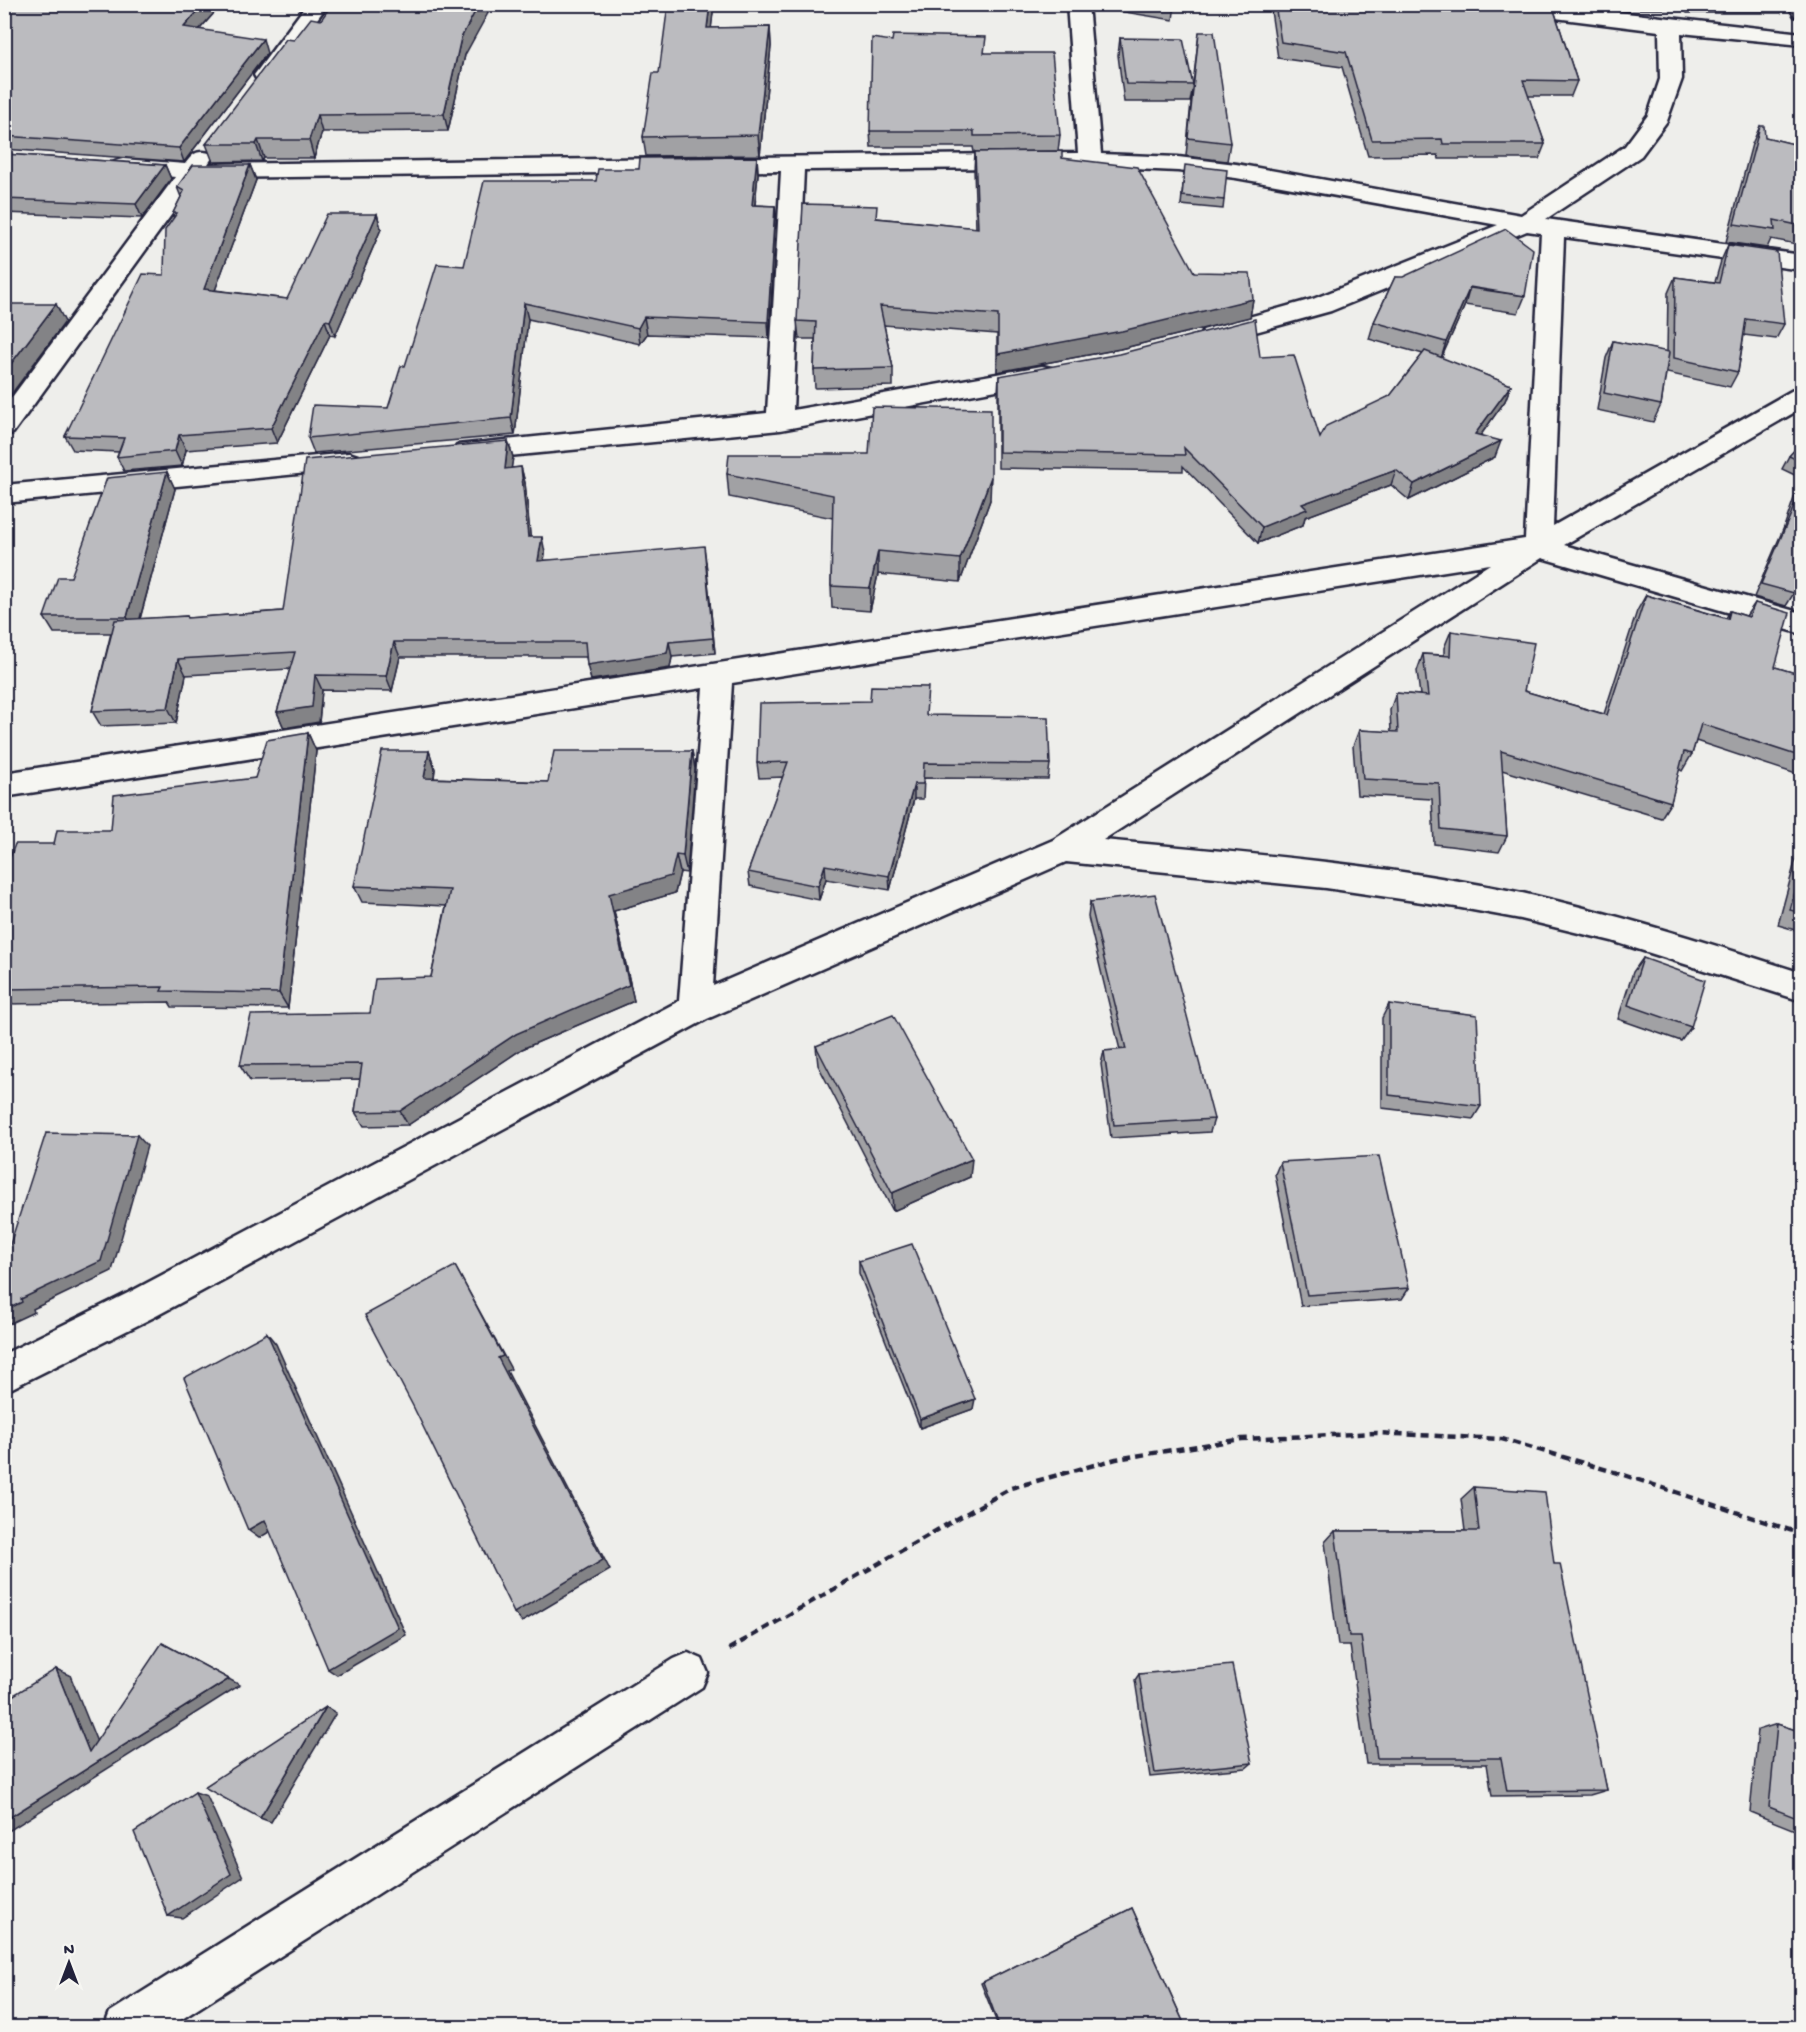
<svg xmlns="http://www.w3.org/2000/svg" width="1806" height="2032" font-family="'Gochi Hand',sans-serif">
<rect width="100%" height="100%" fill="#eeeeeb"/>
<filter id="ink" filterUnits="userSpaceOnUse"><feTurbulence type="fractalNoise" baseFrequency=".0167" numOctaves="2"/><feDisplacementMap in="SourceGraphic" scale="12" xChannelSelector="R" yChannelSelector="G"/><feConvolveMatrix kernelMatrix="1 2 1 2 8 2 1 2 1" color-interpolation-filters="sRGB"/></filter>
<g filter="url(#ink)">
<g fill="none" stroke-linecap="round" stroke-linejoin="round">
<defs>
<g id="street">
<polygon points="307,4 328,4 273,80 265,82 257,80 254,75"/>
<path d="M1067,4H1088L1101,154L1178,157L1236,164L1521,215L1625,146L1648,115L1660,79L1659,31L1492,10L1485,8L1482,4H1547L1802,33V45L1681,33L1682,79L1667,121L1641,156L1546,219L1802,255V270L1564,237L1553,526L1793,390L1802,388V408L1564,545L1802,613V634L1542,558L1103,840C1243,853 1384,864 1522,893C1617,914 1709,943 1802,973V1001L1612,941L1521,919L1456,907L1326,888L1066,862L707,1019L156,1316L4,1392V1354L130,1292L679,1001L703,688L4,797V773L1525,539L1541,233L1527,231L1331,311L1212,344L1203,342L1200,336L1203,330L1313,299L1498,225L1236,178L1178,171L1090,167L804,170L793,410L1042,366L1051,368L1055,374L1051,380L780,430L466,460L457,457L453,451L457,445L767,413L781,171L198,178L13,433L4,436V408L175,177L115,171L112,166L115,161L123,159L185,164C193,154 196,150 209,153L212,158L208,164L1078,153ZM1490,564L1053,840L713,986L732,683Z"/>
<polygon points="1787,4 1802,4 1802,18 1795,16"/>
<polygon points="349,453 358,456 362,462 358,468 4,503 4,485"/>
<polygon points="688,1653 702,1659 708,1673 702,1687 168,2028 104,2028 110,2012 674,1659"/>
</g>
</defs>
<use href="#street" stroke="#22223b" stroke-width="5"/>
<polyline stroke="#22223b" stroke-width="4.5" stroke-dasharray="8 5" stroke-linecap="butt" points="729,1649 1011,1488 1116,1459 1242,1439 1377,1433 1502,1439 1621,1474 1802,1534"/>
<use href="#street" fill="#f6f6f2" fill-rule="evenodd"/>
</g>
<g fill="#a1a1a4" stroke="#22223b" stroke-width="1.5">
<polygon points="4,4 222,4 200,29 267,53 184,162 4,149"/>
<polygon points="714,4 711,28 770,27 771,46 760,155 646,156 643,137 659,73"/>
<polygon points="1112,4 1175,4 1173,20 1113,10"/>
<polygon points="1270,4 1552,4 1577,81 1571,96 1528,96 1545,144 1539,159 1439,159 1438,155 1368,156 1342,67 1278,58"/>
<polygon points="1630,4 1784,4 1781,13 1687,13 1685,9 1632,9"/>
<polygon points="1199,32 1230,143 1227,161 1186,156 1192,91 1190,102 1124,102 1118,55 1120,38 1193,84"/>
<polygon points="294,40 465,55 448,131 322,132 314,158 264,158 262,161 213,162 206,144"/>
<polygon points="985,53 1060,135 1058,151 974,152 973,147 871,147 870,131"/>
<polygon points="1760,126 1765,137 1802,146 1802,233 1796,244 1771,239 1767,248 1726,242 1752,144"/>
<polygon points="975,152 1062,158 1194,272 1253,299 1250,317 1120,349 997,372 997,334 884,325 893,368 893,386 815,388 814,370 815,339 799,339 797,321 877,218 976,228 974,170"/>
<polygon points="4,154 165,165 171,179 142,218 4,213"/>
<polygon points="757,157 758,174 755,205 775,206 776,222 769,338 647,334 640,344 528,319 515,435 314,453 308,438 388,408 405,366 464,266 596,181 639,169"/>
<polygon points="250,165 256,180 215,290 287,299 377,214 381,229 335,336 330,335 277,443 186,450 182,466 124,471 117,457 119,452 73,450 65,436 164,275 174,217 173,213 181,197 177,187"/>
<polygon points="1184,174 1224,200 1223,209 1181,205"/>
<polygon points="1728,245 1784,324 1776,339 1744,335 1738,372 1730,387 1667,373 1667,367 1661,405 1653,422 1597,410 1606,358 1613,341 1667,352 1668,293 1675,277 1715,282 1721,261"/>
<polygon points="1395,277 1525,296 1518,313 1465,305 1441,358 1511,385 1505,401 1480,436 1495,457 1409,500 1391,485 1305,517 1303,525 1258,543 1183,466 1183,471 998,468 998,392 999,376 1260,357 1320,438 1390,396 1423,354 1369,339 1374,322"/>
<polygon points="508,441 513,457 511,468 521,467 525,483 530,537 545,553 544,560 706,562 715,653 672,657 670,668 591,680 586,657 400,657 392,691 322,690 319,722 284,728 277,712 290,669 186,675 176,723 101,726 92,711 111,633 54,633 44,617 71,577 167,472 175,489 140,619 187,616 188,618 283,611"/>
<polygon points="1802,442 1802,574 1799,573 1794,593 1786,606 1754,597 1784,527 1801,478 1782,469 1789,456"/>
<polygon points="727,474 990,500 960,582 878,574 870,611 832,608 831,586 833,518 729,497"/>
<polygon points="1646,595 1726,618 1730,611 1746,616 1755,603 1775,667 1802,675 1802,776 1696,741 1692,754 1682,771 1679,769 1671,802 1661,818 1502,770 1507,836 1499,852 1434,844 1432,799 1357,795 1353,746 1359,730 1391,732 1390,710 1396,693 1420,695 1417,671 1423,654 1444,655 1444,648 1451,631 1524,691 1604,714 1637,611"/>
<polygon points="927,715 1050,764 1048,779 924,778 923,799 914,799 890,890 826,879 819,900 750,886 748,872 783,777 759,778 757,763"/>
<polygon points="308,733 316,751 288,1008 172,1007 169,1002 4,1004 4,874 54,844 111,830 255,778"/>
<polygon points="429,751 435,769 434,778 548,782 692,751 695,769 687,873 680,872 675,893 614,911 634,1001 522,1049 408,1125 364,1126 355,1112 360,1079 250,1081 240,1065 370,1013 431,977 446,906 362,902 354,886"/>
<polygon points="1802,836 1802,932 1778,925"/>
<polygon points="1090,902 1214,1119 1210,1132 1111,1138 1101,1064 1104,1051 1120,1050 1088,917"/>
<polygon points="1643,958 1691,1027 1681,1041 1618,1019 1633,972"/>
<polygon points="1389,1004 1481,1106 1473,1119 1382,1108 1382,1018"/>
<polygon points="816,1046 970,1177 893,1211 818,1065"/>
<polygon points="1280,1162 1409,1288 1402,1299 1301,1306 1275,1174"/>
<polygon points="859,1261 973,1409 920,1428 859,1273"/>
<polygon points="1474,1487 1554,1564 1607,1790 1590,1795 1492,1796 1487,1764 1366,1764 1350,1645 1338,1645 1325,1542 1335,1531 1465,1531 1461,1499"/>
<polygon points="1139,1674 1252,1763 1246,1768 1150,1777 1135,1680"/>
<polygon points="1777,1724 1802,1732 1802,1833 1750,1812 1758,1730"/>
<polygon points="1132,1908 1186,2028 999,2028 981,1983"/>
</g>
<g fill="#838386" stroke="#22223b" stroke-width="1.5">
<polygon points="204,4 222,4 189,41 184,27"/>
<polygon points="479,4 493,4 465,55 448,131 444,114 461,38"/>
<polygon points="710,4 714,4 709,48 707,28"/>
<polygon points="770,27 771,46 760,155 758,135"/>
<polygon points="263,39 267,53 184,162 179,148"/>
<polygon points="317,115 322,132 314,158 309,140"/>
<polygon points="258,140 264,158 262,161 256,144"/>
<polygon points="757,157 758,174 753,222 752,205"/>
<polygon points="165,165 171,179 142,218 136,204"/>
<polygon points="250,165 256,180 210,304 204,289"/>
<polygon points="775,206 776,222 769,338 768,322"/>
<polygon points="377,214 381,229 335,336 330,321"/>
<polygon points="1470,287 1465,305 1441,359 1446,342"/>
<polygon points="1253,299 1250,317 1120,349 997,372 998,354"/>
<polygon points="524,303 528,319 515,435 511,418"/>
<polygon points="56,304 65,322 4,404 4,373"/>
<polygon points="644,317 647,334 640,344 638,328"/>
<polygon points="325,320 330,335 277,443 271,428"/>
<polygon points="1511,385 1505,401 1470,450 1475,434"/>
<polygon points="179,435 186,450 182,466 175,451"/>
<polygon points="508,441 513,457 509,485 505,469"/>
<polygon points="1501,441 1495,457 1409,500 1414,484"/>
<polygon points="521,467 525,483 532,553 528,537"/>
<polygon points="1396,470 1391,485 1305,517 1303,525 1258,543 1262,527 1302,504"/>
<polygon points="167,472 175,489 136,633 127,617"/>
<polygon points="991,477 990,500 960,582 960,559"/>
<polygon points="542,537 545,553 542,577 538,561"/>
<polygon points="704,546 706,562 715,653 713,638"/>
<polygon points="878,551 878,574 870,611 870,588"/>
<polygon points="394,642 400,657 392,691 386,676"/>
<polygon points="669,642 672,657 670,668 591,680 587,665"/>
<polygon points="178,659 186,675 176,723 168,708"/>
<polygon points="315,675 322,690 319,722 284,728 277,712"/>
<polygon points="308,733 316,751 288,1008 279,993"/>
<polygon points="429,751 435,769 431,796 424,778"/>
<polygon points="692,751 695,769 687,873 683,856"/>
<polygon points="914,784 914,799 890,890 889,876"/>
<polygon points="676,855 680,872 675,893 614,911 634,1001 522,1049 408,1125 400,1111 516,1034 609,894"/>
<polygon points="825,865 826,879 819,900 818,886"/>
<polygon points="137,1135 147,1146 112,1271 33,1309 34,1312 4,1326 4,1311 21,1299"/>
<polygon points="972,1159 970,1177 893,1211 892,1193"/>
<polygon points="455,1266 511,1369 507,1371 610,1570 522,1622 514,1613"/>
<polygon points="267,1333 276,1344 406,1635 337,1675 328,1669"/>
<polygon points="975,1399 973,1409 920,1428 920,1419"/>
<polygon points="265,1520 276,1528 259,1538 248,1530"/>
<polygon points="162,1643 240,1685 4,1834 4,1821 229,1679"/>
<polygon points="56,1669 70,1675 103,1757 89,1752"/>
<polygon points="326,1707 336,1713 271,1822 260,1818"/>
<polygon points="195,1792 207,1796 243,1877 182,1918 168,1916"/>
</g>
<g fill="#bbbbbf" stroke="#22223b" stroke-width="1.5">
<polygon points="4,4 204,4 184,27 263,39 179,148 4,136 4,118 12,107 4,106"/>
<polygon points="332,4 479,4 461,38 444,114 317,115 309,140 258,140 256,144 206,144 286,39 294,40 311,18 321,20"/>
<polygon points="668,4 710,4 707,28 770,27 758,135 643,137 653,73 659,73"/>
<polygon points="1275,4 1552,4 1577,81 1523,80 1545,144 1443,144 1442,139 1372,140 1346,52 1281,42"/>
<polygon points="1199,32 1214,32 1230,143 1188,138"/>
<polygon points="893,35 986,37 984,53 1052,53 1060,135 974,136 974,131 870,131 872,38 892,41"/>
<polygon points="1120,38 1183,39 1193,85 1126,84"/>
<polygon points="1760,126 1764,126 1765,137 1802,146 1802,226 1774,220 1775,230 1734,224"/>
<polygon points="1062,151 1062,158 1137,167 1194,272 1250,273 1253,299 1122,331 998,354 998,315 880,306 893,368 814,370 816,322 797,321 803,204 877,206 876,218 978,228 975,152"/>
<polygon points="4,154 165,165 136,204 4,199"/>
<polygon points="757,157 752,205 775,206 768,322 644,317 638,328 524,303 511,418 308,438 313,405 388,408 401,366 405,366 437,264 464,266 484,181 596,181 598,169 639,169 640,158"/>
<polygon points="193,165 250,165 204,289 287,299 327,214 377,214 330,321 325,320 271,428 179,435 175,451 117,457 124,438 65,436 143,274 164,275 165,230 177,213 173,213 184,191 177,187"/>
<polygon points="1185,165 1227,170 1224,200 1182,196"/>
<polygon points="1506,229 1533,249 1525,296 1470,287 1446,342 1374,322 1395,277 1403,277"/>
<polygon points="1728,245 1777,252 1784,324 1746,319 1738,372 1674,358 1675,277 1719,283"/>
<polygon points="4,304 56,304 4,373"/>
<polygon points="1255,319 1260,357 1294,355 1320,438 1326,426 1390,396 1425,351 1511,385 1475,434 1501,441 1414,484 1396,470 1302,504 1307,509 1262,527 1184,448 1185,455 999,452 999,376 1119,354"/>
<polygon points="1613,341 1669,352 1661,405 1604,393"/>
<polygon points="872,407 991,409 991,477 960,559 878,551 870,588 831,586 833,495 727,474 729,454 869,454"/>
<polygon points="508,441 505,469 521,467 528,537 542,537 538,561 704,546 713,638 669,642 667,653 587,665 585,642 394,642 386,676 315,675 312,707 277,712 295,652 178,659 168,708 92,711 115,620 187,616 187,618 283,611 305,460"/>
<polygon points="1802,442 1802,462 1789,456"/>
<polygon points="167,472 127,617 44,617 58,577 71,577 107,478"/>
<polygon points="1802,485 1802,565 1794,593 1761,584 1791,514"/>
<polygon points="1646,595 1728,619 1730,611 1749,617 1755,603 1790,613 1775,667 1802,675 1802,757 1701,724 1692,754 1684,752 1671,802 1501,751 1507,836 1441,829 1439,783 1363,779 1359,730 1398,732 1396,693 1428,696 1423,654 1450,656 1451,631 1534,643 1524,691 1607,715"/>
<polygon points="871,686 928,687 926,715 1048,717 1050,764 924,763 923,784 914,784 889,876 825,865 818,886 748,872 788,762 757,763 759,703 870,701"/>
<polygon points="308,733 279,993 161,991 163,987 4,989 4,874 15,844 54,844 57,830 111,830 114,795 255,778 267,740"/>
<polygon points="382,751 429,751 424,778 548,782 554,751 692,751 683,856 676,855 671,876 609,894 629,985 516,1034 400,1111 355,1112 362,1064 240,1065 251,1015 370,1013 375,979 431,977 450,890 354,886"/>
<polygon points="1802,866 1802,913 1790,910"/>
<polygon points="1155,894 1214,1119 1114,1125 1104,1051 1126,1049 1090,902"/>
<polygon points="1643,958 1705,980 1691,1027 1628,1005"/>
<polygon points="1389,1004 1477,1015 1481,1106 1389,1095"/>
<polygon points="893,1015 972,1159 892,1193 816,1046"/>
<polygon points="46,1133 137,1135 101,1261 21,1299 22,1302 4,1311 4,1263"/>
<polygon points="1379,1156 1409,1288 1307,1295 1280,1162"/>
<polygon points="912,1244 975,1399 920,1419 859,1261"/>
<polygon points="455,1266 503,1356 498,1358 603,1560 514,1613 413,1406 365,1315"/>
<polygon points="267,1333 398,1628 328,1669 265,1520 248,1530 184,1378"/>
<polygon points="1474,1487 1545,1492 1554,1564 1560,1564 1607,1790 1507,1791 1501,1758 1377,1758 1361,1636 1349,1636 1335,1531 1479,1531"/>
<polygon points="162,1643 229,1679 4,1821 4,1701 56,1669 89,1752"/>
<polygon points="1232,1665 1252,1763 1155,1773 1139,1674"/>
<polygon points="326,1707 260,1818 204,1787"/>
<polygon points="1777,1724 1802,1732 1802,1820 1769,1807"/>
<polygon points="195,1792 231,1874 168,1916 134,1832"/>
<polygon points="1132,1908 1186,2028 1000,2028 983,1982"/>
</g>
</g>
<rect width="1806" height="2032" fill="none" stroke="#f6f6f2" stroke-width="24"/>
<rect x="12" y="12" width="1782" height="2008" fill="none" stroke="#22223b" stroke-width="2" filter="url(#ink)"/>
<g transform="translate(69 1963)" stroke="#f6f6f2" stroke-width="4.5" paint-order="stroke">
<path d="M0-4.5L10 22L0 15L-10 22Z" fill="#22223b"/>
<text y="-9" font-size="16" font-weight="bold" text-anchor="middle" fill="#22223b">N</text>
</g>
</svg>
